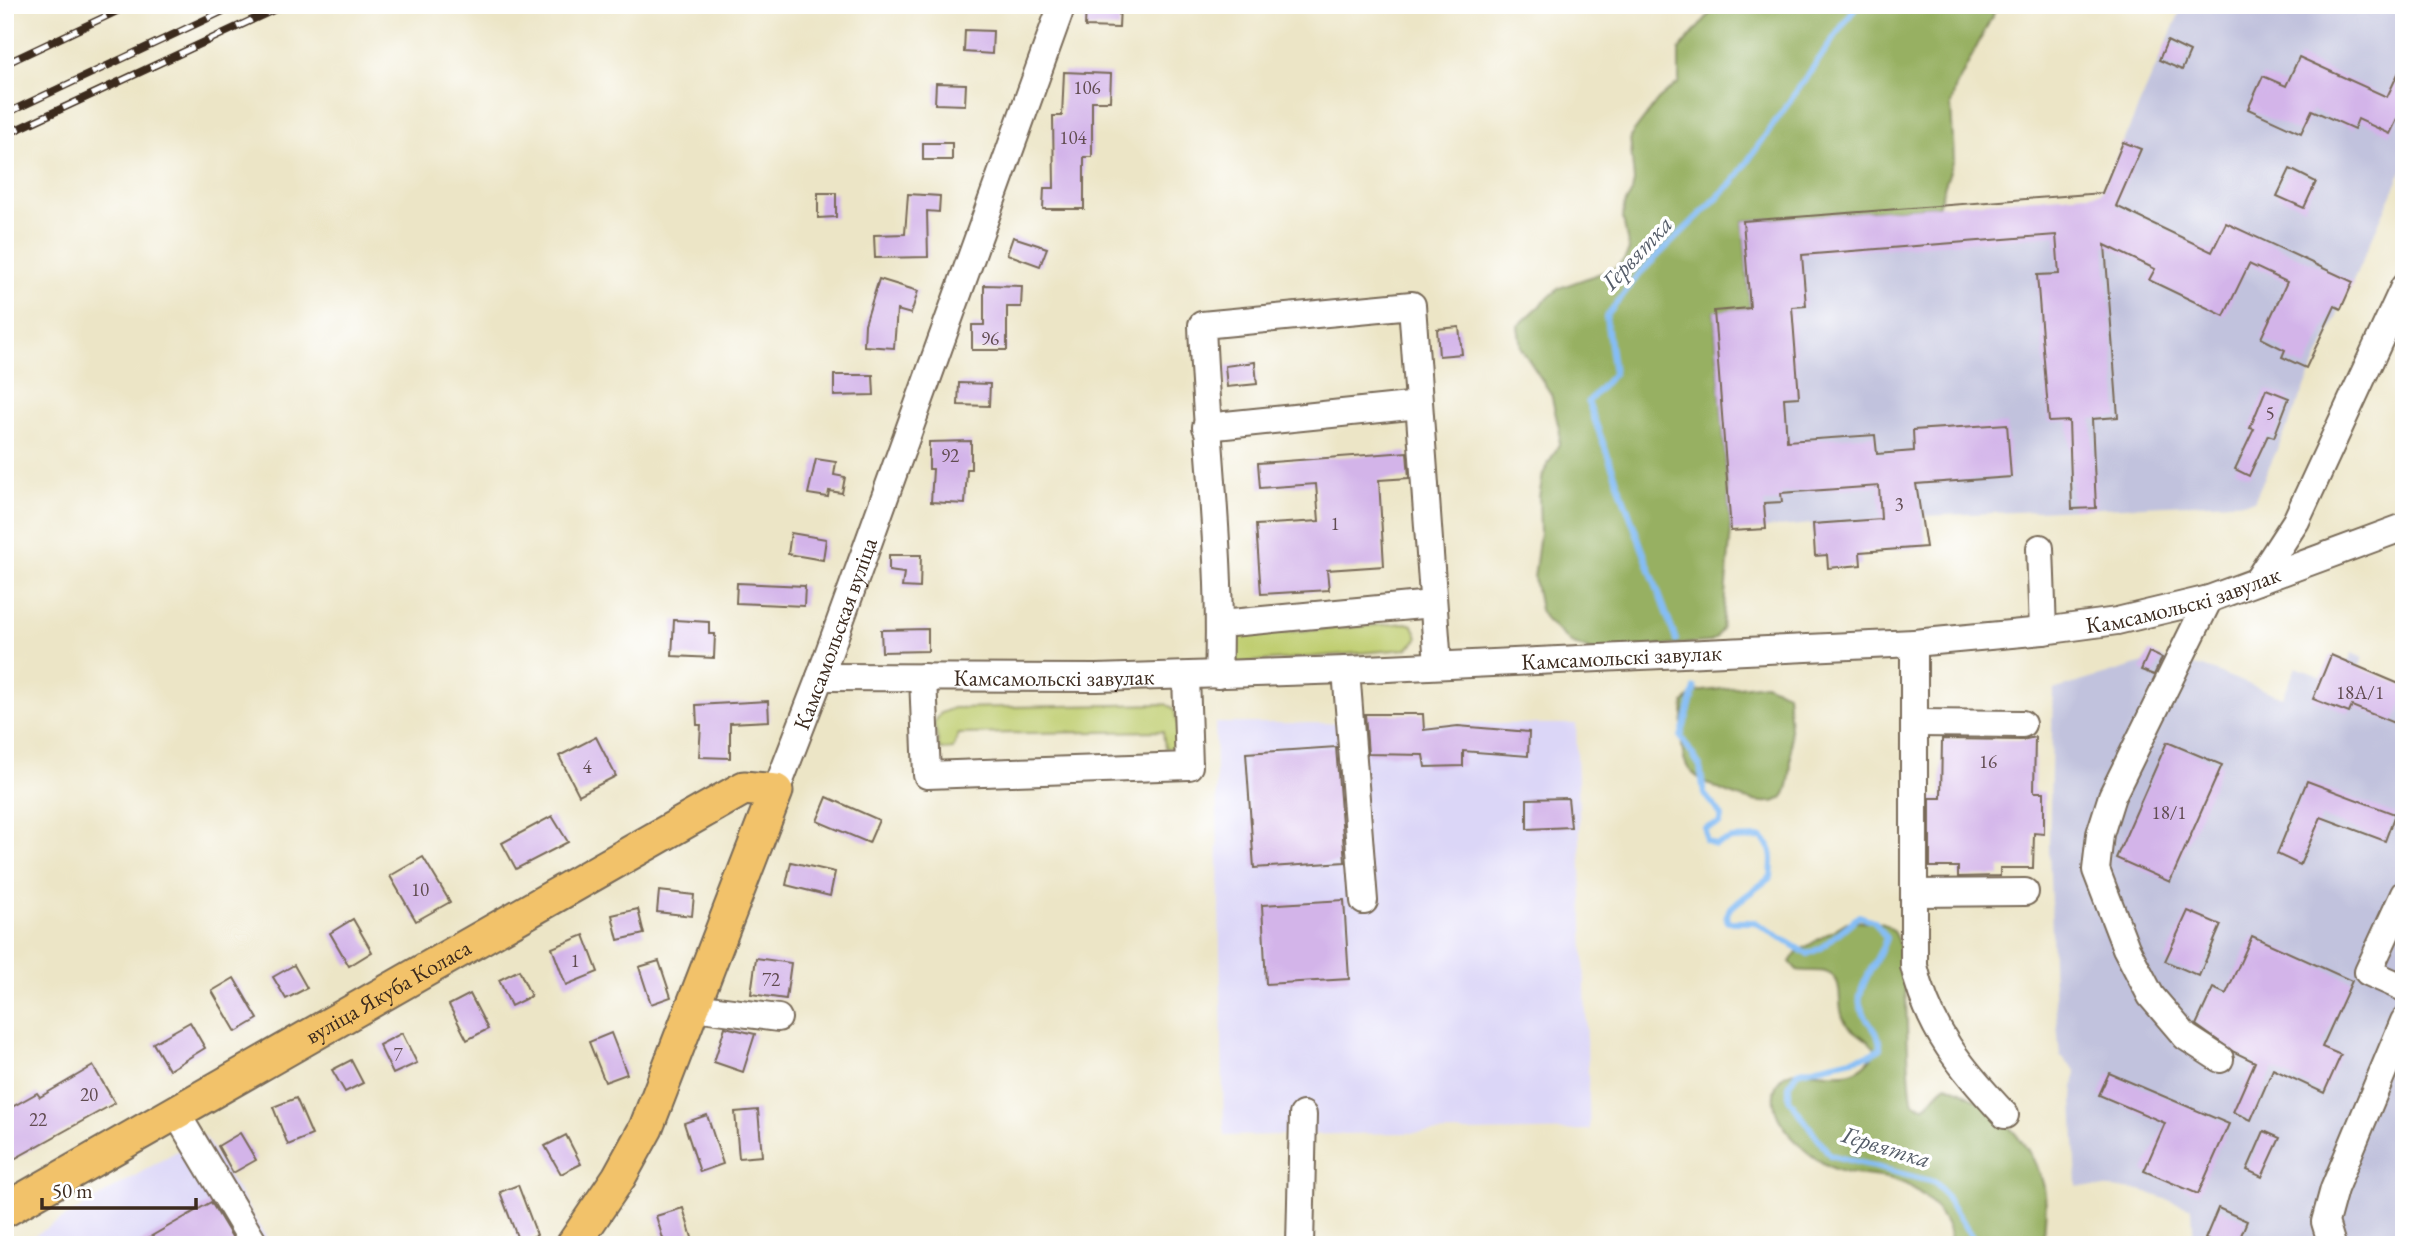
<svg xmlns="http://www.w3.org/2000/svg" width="2409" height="1250" font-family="'EB Garamond',serif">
<rect width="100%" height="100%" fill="#fff"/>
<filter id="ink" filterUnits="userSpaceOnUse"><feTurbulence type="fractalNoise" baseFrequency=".0143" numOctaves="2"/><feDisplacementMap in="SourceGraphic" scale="14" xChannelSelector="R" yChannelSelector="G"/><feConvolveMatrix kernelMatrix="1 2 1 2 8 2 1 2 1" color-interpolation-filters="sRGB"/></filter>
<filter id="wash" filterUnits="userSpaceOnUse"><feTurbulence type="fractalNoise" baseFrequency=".00686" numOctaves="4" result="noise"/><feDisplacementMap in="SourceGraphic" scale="28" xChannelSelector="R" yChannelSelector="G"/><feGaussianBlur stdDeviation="1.57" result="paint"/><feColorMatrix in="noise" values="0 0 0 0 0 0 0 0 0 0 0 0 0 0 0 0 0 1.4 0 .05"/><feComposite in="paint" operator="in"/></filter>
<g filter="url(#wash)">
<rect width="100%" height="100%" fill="#ece5c6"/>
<g fill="#dbd6f7">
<polygon points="1215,723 1576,724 1590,1130 1224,1136"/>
<polygon points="204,1135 271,1245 18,1245"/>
</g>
<g fill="#c1c2dd">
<polygon points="2183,5 2404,5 2404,167 2254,501 1924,516 1926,547 1861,552 1861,565 1828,568 1827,555 1815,556 1812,524 1731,531 1714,311 1743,221 2101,193"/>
<polygon points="2149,652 2167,660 2203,667 2283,697 2296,667 2322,677 2348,662 2352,653 2363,658 2359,668 2404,686 2404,1245 2194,1245 2192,1208 2140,1190 2077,1186 2073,1098 2076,1071 2060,1056 2054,991 2049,847 2053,690 2144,663"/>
</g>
<g fill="#bfcd6f" stroke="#7d7c46" stroke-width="2">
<polygon points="1406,623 1413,625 1418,638 1407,649 1238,663 1230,655 1228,642 1234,636"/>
<polygon points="1166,704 1174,709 1181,739 1174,748 1165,748 1163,731 958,734 953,749 940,750 934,723 941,713 953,708"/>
</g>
<g fill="#97b062" stroke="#696d40" stroke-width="2">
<polygon points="1717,5 1998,5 1955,89 1951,105 1954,159 1938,206 1743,221 1750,308 1714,312 1731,531 1722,628 1716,638 1709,642 1591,651 1571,643 1546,620 1540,610 1534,578 1540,533 1539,497 1543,474 1559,444 1560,433 1551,394 1521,348 1518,326 1559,288 1615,268 1624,260 1629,250 1623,218 1624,206 1632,192 1634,181 1630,137 1658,100 1679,82 1679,50"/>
<path d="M1765,684L1787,693C1789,717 1796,773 1785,794C1773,818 1695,784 1687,766C1678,749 1683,722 1684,703L1695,692Z"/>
<path d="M1870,921C1877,922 1885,923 1890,928C1913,948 1903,1067 1913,1103L1923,1107C1934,1101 1936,1091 1947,1085C1985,1099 2026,1136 2040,1174C2049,1195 2045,1222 2043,1245H1951C1951,1216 1921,1188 1895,1180C1876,1174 1856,1177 1837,1170C1815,1161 1793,1142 1781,1122C1775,1113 1771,1097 1776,1086C1791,1047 1850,1101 1876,1050C1868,1037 1852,1033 1844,1020C1835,1004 1847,978 1825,972C1817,970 1806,972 1797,970L1790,962L1796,953L1847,922Z"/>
</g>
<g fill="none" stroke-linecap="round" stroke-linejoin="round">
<g stroke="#85bdf5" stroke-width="6">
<polyline points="1676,640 1588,402 1614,373 1606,317 1639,274 1733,182 1857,5"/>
<path d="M1695,688L1681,737L1700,766L1704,794L1722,816L1719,824L1705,828L1706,840L1715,845L1732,839L1762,838C1775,849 1772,862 1771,877L1730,908L1726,916L1728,922H1755L1807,954L1821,948L1859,916L1874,921L1886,938C1881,956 1856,988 1860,1004C1864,1022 1881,1029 1880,1049L1869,1055L1797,1072L1789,1084V1099L1830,1155L1937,1183L1977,1245"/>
</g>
</g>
<g id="blocks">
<g fill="#d3b4e9">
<polygon points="1086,5 1120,5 1119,28 1085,27"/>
<polygon points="965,30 993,31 992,54 964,52"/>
<polygon points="2167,41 2190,52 2182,70 2159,60"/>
<polygon points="2299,57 2387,97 2404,61 2404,105 2390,134 2358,119 2354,129 2312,110 2301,133 2248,109 2263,76 2286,86"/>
<polygon points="1064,72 1111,74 1110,101 1092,101 1092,157 1084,157 1084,209 1043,209 1044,188 1054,188 1053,116 1062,116"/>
<polygon points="936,83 966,84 965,105 935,104"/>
<polygon points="2123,142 2141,149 2116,206 2212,252 2226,223 2353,282 2341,309 2335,306 2306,368 2282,357 2285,350 2261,338 2287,282 2249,264 2224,316 2149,280 2155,269 2105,245 2118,417 2092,419 2096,508 2072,509 2069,421 2049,422 2037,275 2059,274 2056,235 1802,255 1806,306 1792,307 1799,397 1784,398 1787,441 1875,435 1877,454 1914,451 1913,430 2007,424 2011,477 1916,484 1926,547 1860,552 1861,565 1828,568 1827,555 1815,556 1813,524 1881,519 1879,486 1781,493 1782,502 1764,503 1766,529 1731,531 1714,311 1750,308 1743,221 2102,193"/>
<rect x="923" y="143" width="29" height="17"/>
<polygon points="2290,169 2316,182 2304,208 2277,196"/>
<polygon points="818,193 836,193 836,217 818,218"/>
<polygon points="908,194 940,196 939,212 927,211 928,257 875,258 874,235 905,234"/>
<polygon points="1013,237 1047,248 1040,266 1007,254"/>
<polygon points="879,279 918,291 911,314 897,310 894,348 864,346 865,324"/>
<polygon points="984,285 1022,286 1021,307 1007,307 1007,350 972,350 972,325 984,325"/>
<polygon points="1459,327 1462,354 1439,356 1437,329"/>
<polygon points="1255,362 1257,384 1227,387 1225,366"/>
<polygon points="834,375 873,375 874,395 834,396"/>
<polygon points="959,383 990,384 989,406 958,405"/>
<polygon points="2266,389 2289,398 2274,437 2268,435 2249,476 2235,469 2254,429 2250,428"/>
<polygon points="971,441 971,469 967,469 965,504 931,502 933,469 929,469 929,442"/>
<polygon points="1407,452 1409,478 1379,480 1384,566 1327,570 1329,590 1261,594 1256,525 1319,521 1316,484 1260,488 1258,463"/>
<polygon points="816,459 836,462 834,475 845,477 842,493 829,491 828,497 808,494"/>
<polygon points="791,533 826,539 823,560 788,554"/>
<polygon points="889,555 921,555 920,588 902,587 904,573 889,571"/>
<polygon points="737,583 805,586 804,606 736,603"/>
<polygon points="674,620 709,622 709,634 715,634 714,658 672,656"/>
<polygon points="928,629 928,651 882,652 881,630"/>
<polygon points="2149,652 2162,658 2154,675 2141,670"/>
<polygon points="2331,655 2404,686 2404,699 2394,723 2352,706 2349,713 2313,699"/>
<polygon points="768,701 769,721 730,723 730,758 699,757 701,725 697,725 696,705"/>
<polygon points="1365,714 1423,714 1424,730 1458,726 1529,732 1528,756 1463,751 1463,766 1425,767 1423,755 1368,754"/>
<polygon points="596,737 616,776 579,795 559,756"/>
<polygon points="2035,737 2034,792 2044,792 2044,834 2034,833 2033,868 2000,868 2000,876 1958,877 1958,867 1930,867 1930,798 1941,798 1942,739 2022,740"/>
<polygon points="2167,742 2222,765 2170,882 2116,858"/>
<polygon points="1336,747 1345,862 1254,868 1246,753"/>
<polygon points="2307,781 2395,814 2385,841 2321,817 2300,865 2277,854"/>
<polygon points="827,797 879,820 869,843 817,821"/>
<polygon points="1568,798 1571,827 1527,829 1527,799"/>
<polygon points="552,816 568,842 516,869 502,843"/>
<polygon points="423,857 450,902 416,921 390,876"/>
<polygon points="791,862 835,872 830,896 786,885"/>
<polygon points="659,891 694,895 692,916 657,912"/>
<polygon points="1344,900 1349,979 1266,984 1262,905"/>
<polygon points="638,909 644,934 618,940 612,915"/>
<polygon points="2188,911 2221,925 2199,976 2165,961"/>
<polygon points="353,919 372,952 349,966 330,933"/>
<polygon points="584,935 598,972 566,985 552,948"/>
<polygon points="2252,936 2352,981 2322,1047 2341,1055 2324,1093 2273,1069 2251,1120 2233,1112 2255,1062 2234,1052 2196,1025 2213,988 2226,994"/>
<polygon points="756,958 791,963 786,999 751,994"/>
<polygon points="659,961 671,997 651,1004 639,967"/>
<polygon points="294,965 307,988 286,999 273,977"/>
<polygon points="519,970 531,996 511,1006 499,980"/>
<polygon points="234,978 258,1019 236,1032 212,991"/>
<polygon points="470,994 488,1029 467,1040 449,1005"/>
<polygon points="190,1022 205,1048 169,1070 153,1043"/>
<polygon points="725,1027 755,1034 743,1072 714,1062"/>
<polygon points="402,1033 417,1063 393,1074 379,1045"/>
<polygon points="611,1033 627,1074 605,1082 589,1042"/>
<polygon points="351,1060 363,1083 345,1092 332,1070"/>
<polygon points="93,1066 115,1103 5,1164 5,1111 37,1093 40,1097"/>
<polygon points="2109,1073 2229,1124 2198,1194 2144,1171 2165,1123 2099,1095"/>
<polygon points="296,1098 312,1135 288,1145 273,1107"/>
<polygon points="758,1110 762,1156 739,1158 735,1112"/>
<polygon points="707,1115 723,1164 700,1172 684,1123"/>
<polygon points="2264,1131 2280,1138 2262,1177 2247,1170"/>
<polygon points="240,1133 256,1160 233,1173 218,1146"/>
<polygon points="566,1135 581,1164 561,1174 545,1146"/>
<polygon points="518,1185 537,1235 519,1242 500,1192"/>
<polygon points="211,1202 237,1245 136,1245"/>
<polygon points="683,1208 693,1241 665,1245 656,1216"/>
<polygon points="2218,1208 2247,1221 2237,1245 2219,1245 2205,1239"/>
</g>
</g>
</g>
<g filter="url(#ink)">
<use href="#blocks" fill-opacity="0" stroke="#796b59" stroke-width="2"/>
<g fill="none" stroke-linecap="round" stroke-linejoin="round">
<defs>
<g id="minor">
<polyline points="1206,427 1419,405"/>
<polyline points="2040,548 2043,631"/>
<polyline points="2257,581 2296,521 2404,287"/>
<polyline points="2209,599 2112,796 2100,834 2096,870 2126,948 2151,996 2186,1037 2220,1059"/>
<polyline points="1220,624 1432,604"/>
<path d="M1914,643V966C1929,1030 1961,1068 2005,1115"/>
<polyline points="1346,670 1364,901"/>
<path d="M1218,675C1223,561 1206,440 1202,325L1412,305L1438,665"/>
<path id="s1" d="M820,677L1097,678L1346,670L1914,643L2043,631L2117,621L2209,599L2404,527"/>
<polyline points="923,677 927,775 1189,766 1186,676"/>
<polyline points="1916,723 2022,724"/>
<path id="s2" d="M776,791L820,677L1062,5"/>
<polyline points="1915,893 2025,892"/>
<polyline points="2404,894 2368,972 2404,988"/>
<polyline points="694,1007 778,1018"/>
<polyline points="175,1111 255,1245"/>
<polyline points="1300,1245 1303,1115"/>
<polyline points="2332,1245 2325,1222 2334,1189 2404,1021"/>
</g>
<g id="major">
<path id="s3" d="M5,1210L744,788L776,791L646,1128L619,1177L573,1245"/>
</g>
</defs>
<use href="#minor" stroke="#796b59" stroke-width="30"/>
<use href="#major" stroke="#796b59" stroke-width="37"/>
<use href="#minor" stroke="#fff" stroke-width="26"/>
<use href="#major" stroke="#f2c26a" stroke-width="33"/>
<defs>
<g id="rail">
<polyline points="5,64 130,5"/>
<polyline points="5,114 236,5"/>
<polyline points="5,135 284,5"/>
</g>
</defs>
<use href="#rail" stroke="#3b2a1e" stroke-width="8"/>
<use href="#rail" stroke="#fff" stroke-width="5" stroke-dasharray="16" stroke-linecap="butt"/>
</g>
</g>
<g text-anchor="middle" stroke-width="7" stroke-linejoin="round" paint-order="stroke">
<g font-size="19" fill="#614c51">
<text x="1087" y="94">106</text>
<text x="1073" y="144">104</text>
<text x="990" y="345">96</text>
<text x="2270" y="420">5</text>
<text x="950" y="462">92</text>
<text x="1899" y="511">3</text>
<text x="1335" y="530">1</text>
<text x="2360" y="699">18А/1</text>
<text x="1988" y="768">16</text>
<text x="587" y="773">4</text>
<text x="2169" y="819">18/1</text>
<text x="420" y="896">10</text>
<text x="575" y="967">1</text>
<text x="771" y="986">72</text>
<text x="398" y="1061">7</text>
<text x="89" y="1101">20</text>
<text x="38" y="1126">22</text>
</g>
<g font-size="23" fill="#3b2a1e" stroke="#fff">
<text dy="8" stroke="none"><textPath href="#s1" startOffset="1368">Камсамольскі завулак</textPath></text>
<text dy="8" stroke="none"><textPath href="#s2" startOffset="168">Камсамольская вуліца</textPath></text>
<text dy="8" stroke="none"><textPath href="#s1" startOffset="802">Камсамольскі завулак</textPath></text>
<text dy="8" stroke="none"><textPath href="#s1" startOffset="234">Камсамольскі завулак</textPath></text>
<text dy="8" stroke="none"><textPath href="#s3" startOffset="441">вуліца Якуба Коласа</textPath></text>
</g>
<g font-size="24" font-style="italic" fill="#555d69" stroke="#fff">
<text transform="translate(1637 253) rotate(-47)" y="8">Гервятка</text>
<text transform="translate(1886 1147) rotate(17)" y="8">Гервятка</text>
</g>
</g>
<rect width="2409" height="1250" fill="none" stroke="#fff" stroke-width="28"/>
<path d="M42 1198v10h154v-10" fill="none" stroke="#3b2a1e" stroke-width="3.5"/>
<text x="52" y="1198" font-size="21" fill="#3b2a1e" stroke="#ffffff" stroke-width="5" paint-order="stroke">50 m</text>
</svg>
